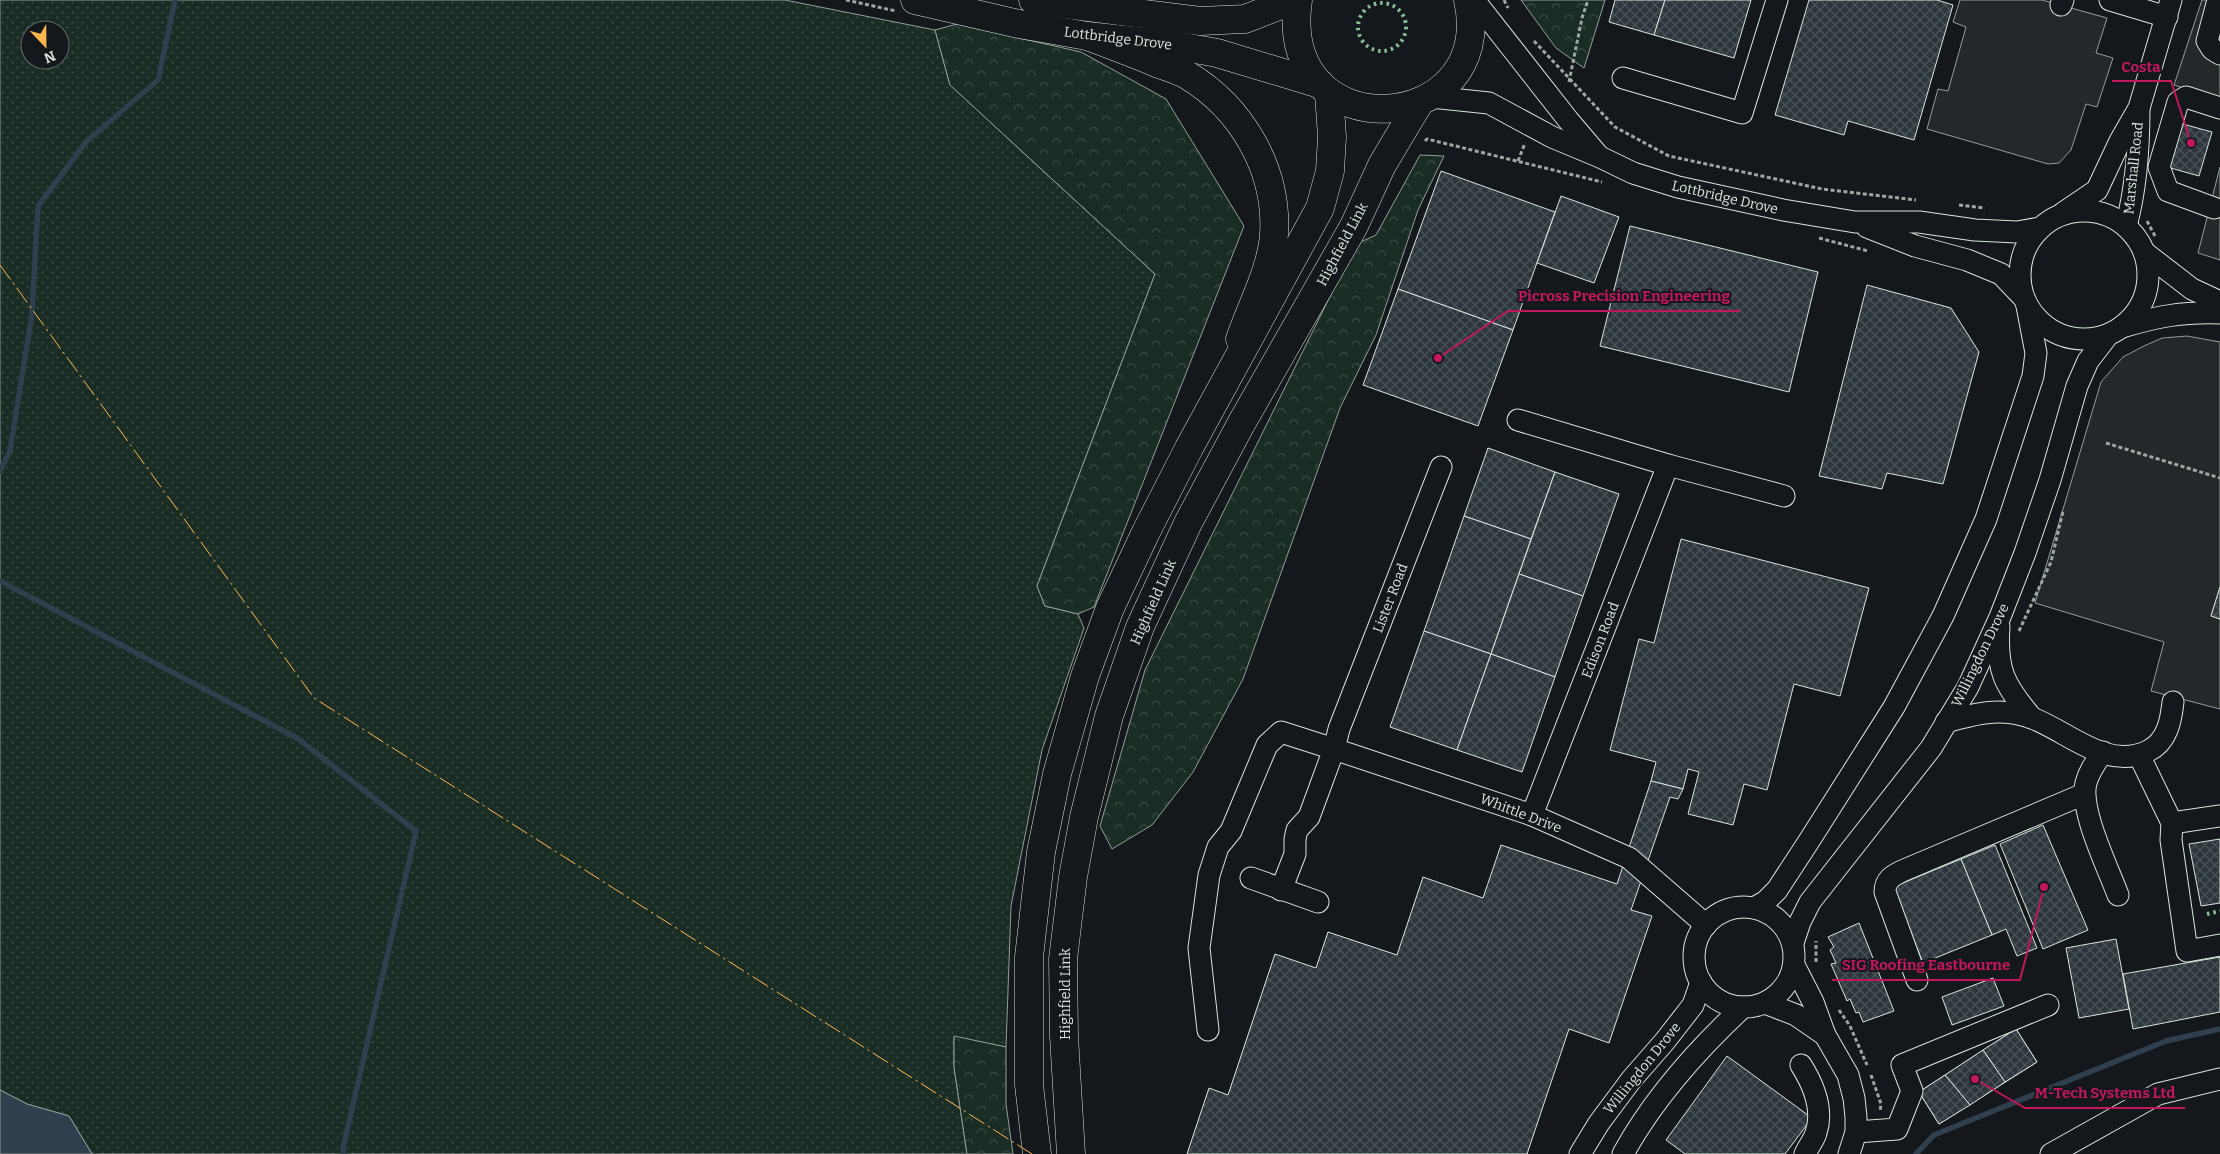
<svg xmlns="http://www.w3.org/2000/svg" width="2220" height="1154" font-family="Bitter,serif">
<defs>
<pattern id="grass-dots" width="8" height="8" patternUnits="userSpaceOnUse" patternTransform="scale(1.25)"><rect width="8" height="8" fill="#1a2d24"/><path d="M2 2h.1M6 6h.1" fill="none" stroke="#3b4b43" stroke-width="1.8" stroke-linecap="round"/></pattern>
<pattern id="forest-crowns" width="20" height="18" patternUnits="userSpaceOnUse" patternTransform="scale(1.25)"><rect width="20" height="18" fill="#1a2d24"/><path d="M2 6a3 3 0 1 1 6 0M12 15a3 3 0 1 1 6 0" fill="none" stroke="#3b4b43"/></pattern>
<pattern id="building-cross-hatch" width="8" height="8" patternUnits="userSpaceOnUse" patternTransform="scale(1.25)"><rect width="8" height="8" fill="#2c363c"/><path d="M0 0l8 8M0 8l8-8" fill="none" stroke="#4a5358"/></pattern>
</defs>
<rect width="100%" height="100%" fill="#14181c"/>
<path fill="url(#grass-dots)" stroke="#939e99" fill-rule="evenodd" d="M0,0H785L935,30L950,85L1155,274L1037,586L1045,606L1078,614L1084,628L1042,750L1011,906L1006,1047L954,1037V1067L967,1154H92L69,1116L27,1104L0,1090ZM30,30H60V60H30Z"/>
<g fill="url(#forest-crowns)" stroke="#939e99">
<polygon points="1521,0 1605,0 1584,68 1556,48"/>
<polygon points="957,24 1081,52 1166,99 1244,226 1094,607 1078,614 1045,606 1037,586 1155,274 950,85 935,30"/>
<polygon points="1420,155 1444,156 1418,210 1376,335 1340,408 1243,679 1193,772 1152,825 1112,849 1100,826 1145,670 1356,244 1376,235"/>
<polygon points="954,1036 1006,1047 1006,1104 1013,1154 967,1154 954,1067"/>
</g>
<g fill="#24282b" stroke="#939e99">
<polygon points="1960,0 2042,0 2107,18 2096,53 2113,58 2097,107 2086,104 2071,150 2059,163 2048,164 1927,129 1938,89 1948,91 1966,27 1953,22"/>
<polygon points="2202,0 2220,0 2220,99 2174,85"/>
<polygon points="2220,167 2220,260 2198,253"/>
<polygon points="2187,336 2220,342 2220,587 2211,616 2220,619 2220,709 2151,691 2164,642 2035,603 2101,382 2123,357 2144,346 2162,338"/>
</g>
<polygon fill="#2f3f4d" stroke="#939e99" points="0,1090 27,1104 69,1116 92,1154 0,1154"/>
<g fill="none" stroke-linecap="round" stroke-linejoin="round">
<g stroke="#2f3f4d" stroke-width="5.5">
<polyline points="0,471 10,451 32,314 38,206 87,141 158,80 175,0"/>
<polyline points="0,581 297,738 416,831 343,1148 344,1154"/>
<polyline points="1916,1154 1934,1135 2166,1041 2220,1029"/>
</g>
</g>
<g fill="url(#building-cross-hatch)" stroke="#d8e6dc">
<polygon points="1615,0 1665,0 1654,35 1609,22"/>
<polygon points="1665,0 1751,0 1734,58 1654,35"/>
<polygon points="1809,0 1937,0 1953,5 1914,140 1848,121 1844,135 1775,115"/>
<polygon points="2179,123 2212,132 2199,176 2167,167"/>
<polygon points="1441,171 1555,212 1513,330 1398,289"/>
<polygon points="1561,196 1619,217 1594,283 1537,263"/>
<polygon points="1630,226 1818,272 1789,392 1600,346"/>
<polygon points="1867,285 1951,308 1979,352 1943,484 1887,473 1882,489 1819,476"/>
<polygon points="1398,289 1513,330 1478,426 1363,385"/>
<polygon points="1488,448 1555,472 1531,539 1464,516"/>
<polygon points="1555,472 1619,494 1583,596 1519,574"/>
<polygon points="1464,516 1531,539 1491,654 1424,631"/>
<polygon points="1681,539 1869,588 1840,696 1794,684 1767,790 1744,784 1733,825 1688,814 1699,772 1688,769 1683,789 1651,781 1656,762 1610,750 1639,639 1654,643"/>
<polygon points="1519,574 1583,596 1555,677 1491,654"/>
<polygon points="2220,587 2220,619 2211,616"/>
<polygon points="1424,631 1491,654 1457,750 1390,727"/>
<polygon points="1491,654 1555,677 1522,772 1457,750"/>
<polygon points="1651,781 1683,789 1678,799 1670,797 1631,910 1652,916 1609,1043 1569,1029 1527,1154 1187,1154 1209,1088 1228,1095 1275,954 1316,968 1328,932 1397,955 1423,877 1483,898 1501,845 1617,884"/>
<polygon points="2043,825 2088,930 2043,949 2000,844"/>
<polygon points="2220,839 2220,903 2201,906 2189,844"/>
<polygon points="1995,845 2037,948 2017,956 2006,929 1992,935 1961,859"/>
<polygon points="1961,859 1992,935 1923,963 1893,887"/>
<polygon points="1859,923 1894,1011 1863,1022 1859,1012 1856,1013 1850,999 1847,1001 1831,964 1836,963 1830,950 1834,947 1828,937"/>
<polygon points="2116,939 2129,1009 2079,1018 2066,948"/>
<polygon points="2220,957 2220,1012 2133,1029 2123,974"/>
<polygon points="1993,978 2004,1006 1952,1025 1942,997"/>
<polygon points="2016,1029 2037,1062 1939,1124 1919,1092"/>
<polygon points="2016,1029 2037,1062 2005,1082 1983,1050"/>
<polygon points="1983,1050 2005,1082 1970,1105 1945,1075"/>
<polygon points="1727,1056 1812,1118 1785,1154 1685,1154 1666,1140"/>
<polygon points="1945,1075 1970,1105 1939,1124 1919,1092"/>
</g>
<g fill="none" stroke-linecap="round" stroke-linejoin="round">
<defs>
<g id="minor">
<polyline points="1474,0 1569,121 1597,154"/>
<polyline points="2110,0 2167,17"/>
<polyline points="2218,0 2207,41 2212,49 2220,54"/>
<polyline points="2061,5 2063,0"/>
<polyline points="1623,78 1742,113 1777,0"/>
<polyline points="1431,97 1489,103 1552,137 1600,157 1633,173 1678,187 1783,210 1855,222 1919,222 1975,230 2017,232 2040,228"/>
<polyline points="2214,208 2168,191 2159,167 2178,102 2186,97 2220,108"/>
<circle cx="2084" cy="275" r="64"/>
<polyline points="2063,213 2097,190 2120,141 2139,108 2171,0"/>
<path d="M2126,226C2136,189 2139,148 2139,109"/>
<polyline points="1867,227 1915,246 1967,260 2001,274 2022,296"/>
<polyline points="2144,252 2192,289 2220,302"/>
<path d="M2122,327C2159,316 2181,312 2220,313"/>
<polyline points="1518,420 1668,465 1784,496"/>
<polyline points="1441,467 1339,729 1334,749 1532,815 1629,858 1706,925"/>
<path d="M1999,626C1996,670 2004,685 2032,718"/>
<path d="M1946,722C1977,713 2001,707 2032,718C2069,732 2107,771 2148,751C2167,742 2171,721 2173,702"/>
<path d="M2103,752C2096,762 2089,771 2086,783C2079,809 2108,868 2118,895"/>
<polyline points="2139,755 2172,823 2171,840 2187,951 2220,945"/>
<polyline points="1532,815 1668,465"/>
<polyline points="2172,823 2220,816"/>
<polyline points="1251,878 1318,902"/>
<circle cx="1744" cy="957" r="50"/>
<polyline points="1754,908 1766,901 1777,890 1809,841 1894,707 1943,616 1986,519 2033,376 2036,353 2027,306"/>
<polyline points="1793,943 1800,922 1810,902 1931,748 1968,687 2000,617 2025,553 2050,480 2077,386 2088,361 2108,335"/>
<polyline points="1794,965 1813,1002 1825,1035 1848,1075 1854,1098 1856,1117 1856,1132 1849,1154"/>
<path d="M1917,980L1885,892C1885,880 1892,876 1902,871L2084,794"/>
<polyline points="1765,1003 1796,1015 1825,1035"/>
<polyline points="1208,1030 1199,948 1209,875 1218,847 1231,831 1267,745 1281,732 1334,749 1309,817 1297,830 1295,839 1295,854 1281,890"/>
<path d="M1801,1065C1813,1084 1824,1109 1816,1133C1814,1140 1808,1147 1805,1154"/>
<polyline points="1856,1132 1897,1129 1912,1091 1902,1065 2048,1005"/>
<polyline points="1580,1154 1599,1123 1631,1080 1665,1041 1693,1005 1701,982"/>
<path d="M1623,1154C1653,1099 1697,1050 1743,1007"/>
<polyline points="2051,1154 2158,1094 2220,1079"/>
</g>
<g id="major">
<polyline points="915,0 1019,24 1087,36 1173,45 1217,53 1320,84"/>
<polyline points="1033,0 1200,21 1245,19 1294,0"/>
<path d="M1087,36C1111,45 1135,54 1159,64C1168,67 1178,70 1187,75C1242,108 1278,170 1274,234C1272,268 1251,307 1240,339"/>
</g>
<g id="highway">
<path d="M1298,0C1276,153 1498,137 1468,0"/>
<polyline points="1037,1154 1029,1085 1029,957 1041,852 1057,774 1085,676 1110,608 1146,532 1189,448 1320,208 1330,171 1332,137 1329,93"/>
<polyline points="1071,1154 1064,1036 1063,959 1073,877 1084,817 1109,716 1140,627 1188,523 1241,424 1354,226 1382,165 1419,103"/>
</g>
</defs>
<use href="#minor" stroke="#d8e6dc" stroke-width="23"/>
<use href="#major" stroke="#d8e6dc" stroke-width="29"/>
<use href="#highway" stroke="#d8e6dc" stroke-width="29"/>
<g stroke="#9da8a2" stroke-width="3" stroke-dasharray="4 2.5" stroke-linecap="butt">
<polyline points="846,0 896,11"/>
<polyline points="1504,0 1508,8"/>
<polyline points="1534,41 1615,127 1669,156 1822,189 1916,200"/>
<polyline points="1569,82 1582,18 1588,0"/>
<polyline points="1425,141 1427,139 1602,182"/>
<polyline points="1518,161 1525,143"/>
<polyline points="1959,205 1985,208"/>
<polyline points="2147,221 2155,236"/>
<polyline points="1819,238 1868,251"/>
<polyline points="2106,443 2220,478"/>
<polyline points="2019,631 2051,562 2063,511"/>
<polyline points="1816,962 1816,941"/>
<polyline points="1839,1010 1850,1026 1867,1065"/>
<polyline points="1871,1075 1881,1104 1880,1112"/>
</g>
<use href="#minor" stroke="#14181c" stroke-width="21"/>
<use href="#major" stroke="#14181c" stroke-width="28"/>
<use href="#highway" stroke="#14181c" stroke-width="28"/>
<g stroke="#8ac095" stroke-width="4" stroke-dasharray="2.5 4" stroke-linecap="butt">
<circle cx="1382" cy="27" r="24"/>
<polyline points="2207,914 2220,911"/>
</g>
<polyline stroke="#ffb74d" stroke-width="1" stroke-dasharray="18 4 2.5 4" stroke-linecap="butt" points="0,265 314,698 1032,1154"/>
</g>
<g text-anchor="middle" stroke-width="4" stroke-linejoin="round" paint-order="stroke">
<g font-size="14" fill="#d8e6dc" stroke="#14181c">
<text transform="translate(1118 38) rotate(7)" y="5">Lottbridge Drove</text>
<text transform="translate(2133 168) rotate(-84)" y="5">Marshall Road</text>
<text transform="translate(1725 197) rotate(13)" y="5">Lottbridge Drove</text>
<text transform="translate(1342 244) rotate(-62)" y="5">Highfield Link</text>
<text transform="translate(1390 598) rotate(-69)" y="5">Lister Road</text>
<text transform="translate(1153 602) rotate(-66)" y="5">Highfield Link</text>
<text transform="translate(1600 640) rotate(-69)" y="5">Edison Road</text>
<text transform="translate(1980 655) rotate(-64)" y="5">Willingdon Drove</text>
<text transform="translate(1521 813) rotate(21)" y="5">Whittle Drive</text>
<text transform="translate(1065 994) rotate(-90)" y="5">Highfield Link</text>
<text transform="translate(1642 1068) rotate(-51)" y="5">Willingdon Drove</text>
</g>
</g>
<path fill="none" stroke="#c2185b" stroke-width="2" d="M2191 143L2171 81H2112M1438 358L1508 311H1740M2044 887L2020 980H1832M1975 1079L2025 1108H2185"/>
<g fill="#c2185b" stroke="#14181c" stroke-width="2">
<circle cx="2191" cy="143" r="5"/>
<circle cx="1438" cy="358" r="5"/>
<circle cx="2044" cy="887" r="5"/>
<circle cx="1975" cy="1079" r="5"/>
</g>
<g font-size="15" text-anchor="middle" font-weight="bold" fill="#c2185b" stroke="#14181c" stroke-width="4" stroke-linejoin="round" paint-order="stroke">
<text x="2141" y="72">Costa</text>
<text x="1624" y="301">Picross Precision Engineering</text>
<text x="1926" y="970">SIG Roofing Eastbourne</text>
<text x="2105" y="1098">M-Tech Systems Ltd</text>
</g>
<g transform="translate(45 45) rotate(158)"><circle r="24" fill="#14181c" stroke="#626a69"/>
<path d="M0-4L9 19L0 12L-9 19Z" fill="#ffb74d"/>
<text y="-8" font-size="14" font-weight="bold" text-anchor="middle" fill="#d8e6dc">N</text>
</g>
</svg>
